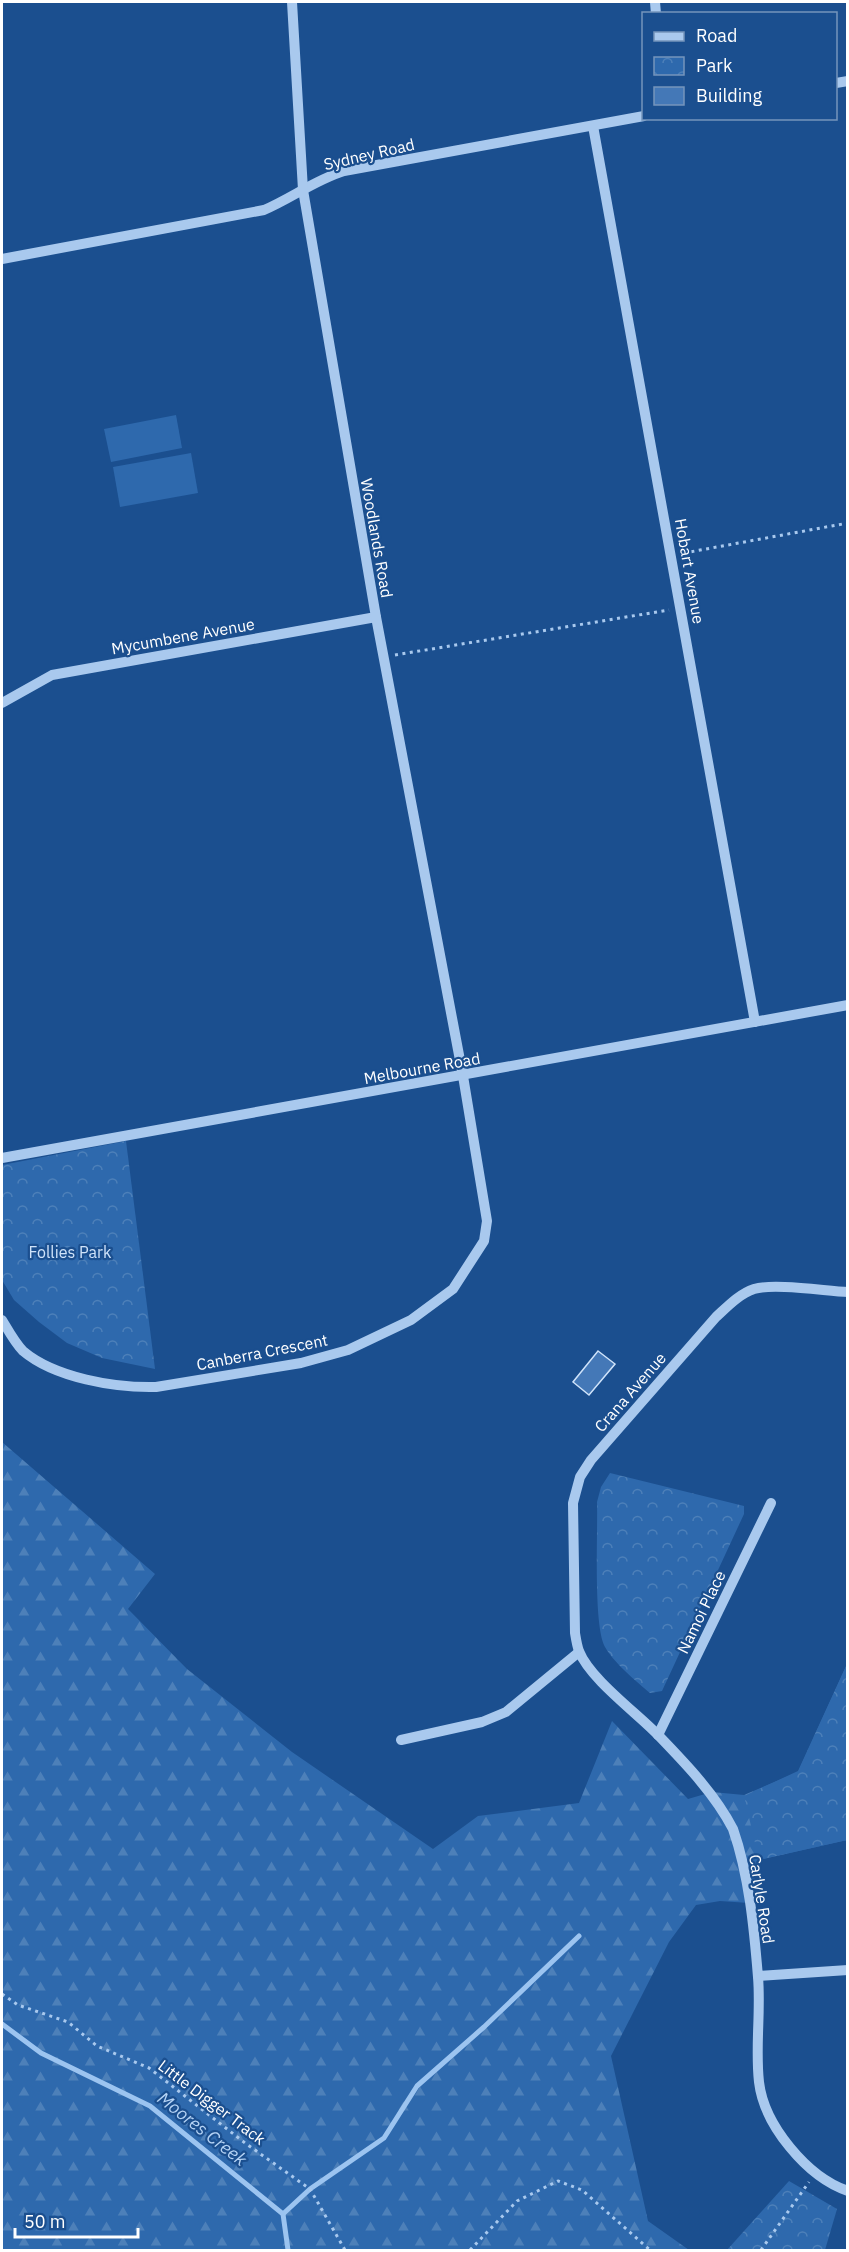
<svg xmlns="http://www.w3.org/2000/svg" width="849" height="2252" font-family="'IBM Plex Sans',sans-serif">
<defs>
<pattern id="forest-firs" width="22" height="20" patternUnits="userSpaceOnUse" patternTransform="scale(1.5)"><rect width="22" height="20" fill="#2e69ad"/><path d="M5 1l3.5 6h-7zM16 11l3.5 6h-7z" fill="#4d80b9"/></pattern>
<pattern id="park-crowns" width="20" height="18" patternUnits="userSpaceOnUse" patternTransform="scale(1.5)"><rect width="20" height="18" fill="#2e69ad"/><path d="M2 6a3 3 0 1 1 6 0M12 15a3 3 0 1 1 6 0" fill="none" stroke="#4d80b9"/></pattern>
</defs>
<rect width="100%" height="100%" fill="#1b4f8f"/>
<g fill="#2e69ad">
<polygon points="176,415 182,448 111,462 104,429"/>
<polygon points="191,453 198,493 120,507 113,467"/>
</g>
<polygon fill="url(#forest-firs)" points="2,1442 155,1574 128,1609 187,1669 292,1752 433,1849 478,1816 579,1803 612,1721 688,1799 712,1792 744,1795 798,1772 847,1664 847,1840 759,1860 749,1903 720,1901 696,1905 669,1942 611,2056 648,2221 689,2250 2,2250"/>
<g fill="url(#park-crowns)">
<polygon points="126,1141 155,1369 102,1358 67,1343 39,1322 14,1300 2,1280 2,1165"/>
<path d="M610,1473L744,1506V1514L662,1691L650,1693C636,1681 614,1663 605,1647C593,1625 598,1532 597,1502L601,1487Z"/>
<polygon points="847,1664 847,1840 759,1860 744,1796 798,1771"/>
<polygon points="789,2181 837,2209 825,2250 727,2250"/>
</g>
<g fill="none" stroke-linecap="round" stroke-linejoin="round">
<g stroke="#9cc4f0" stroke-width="5">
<polyline points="2,2024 41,2053 150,2106 283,2214 288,2250"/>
<polyline points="283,2214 310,2189 384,2138 417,2086 484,2027 579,1936"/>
</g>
</g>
<polygon fill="#4478b7" stroke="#cfe3fa" stroke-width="1.5" points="598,1351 615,1364 589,1395 573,1382"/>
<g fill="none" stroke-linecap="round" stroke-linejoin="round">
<g stroke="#a9c9ee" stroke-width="3" stroke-dasharray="3 4.5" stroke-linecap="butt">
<polyline points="684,553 848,523"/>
<polyline points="395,655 669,610"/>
<polyline points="2,1994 18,2005 68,2022 97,2046 149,2068 245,2143 310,2189 345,2250"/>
<polyline points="470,2250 517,2201 558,2181 582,2190 650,2250"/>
<polyline points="761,2250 809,2182"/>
</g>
<g stroke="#a9c9ee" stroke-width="10">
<polyline points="655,2 656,14"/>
<polyline points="836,83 848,81"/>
<polyline points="593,126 755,1022"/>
<path d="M2,259L264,210C292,198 315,180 344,171L644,116"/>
<polyline points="2,703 52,675 376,617"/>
<polyline points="2,1158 848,1005"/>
<path d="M848,1292C825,1291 774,1283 754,1289C739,1294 727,1307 716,1317L591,1460L580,1477L573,1503L575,1633C576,1639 577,1646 579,1651C590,1679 637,1713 658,1735C685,1763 715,1794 733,1829C749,1875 754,1928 758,1977C761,2012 755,2047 759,2082C764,2125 807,2177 848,2191"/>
<path d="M2,1320C8,1330 15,1343 23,1351C55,1378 115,1388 156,1387L301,1363L348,1350L411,1320L453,1289L484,1241L487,1221L463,1076L376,617L303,190L292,2"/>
<polyline points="658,1735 771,1503"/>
<polyline points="401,1740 482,1722 506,1712 579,1652"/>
<polyline points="758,1976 848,1970"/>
</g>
</g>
<g text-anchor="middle" stroke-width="4.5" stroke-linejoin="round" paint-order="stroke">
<g font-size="16" fill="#fff" stroke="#1b4f8f">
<text transform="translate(369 154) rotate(-13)" y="6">Sydney Road</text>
<text transform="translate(377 538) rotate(80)" y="6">Woodlands Road</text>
<text transform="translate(690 571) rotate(80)" y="6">Hobart Avenue</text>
<text transform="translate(183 636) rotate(-10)" y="6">Mycumbene Avenue</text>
<text transform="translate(422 1068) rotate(-10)" y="6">Melbourne Road</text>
<text transform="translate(262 1352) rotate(-11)" y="6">Canberra Crescent</text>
<text transform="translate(630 1392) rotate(-49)" y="6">Crana Avenue</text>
<text transform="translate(701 1612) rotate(-64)" y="6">Namoi Place</text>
<text transform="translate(762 1899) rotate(81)" y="6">Carlyle Road</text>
<text transform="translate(212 2102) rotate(37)" y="6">Little Digger Track</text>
</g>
<g font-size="16" fill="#cfe3fa" stroke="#1b4f8f">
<text x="70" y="1258">Follies Park</text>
</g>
<g font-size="18" font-style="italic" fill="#b5d3f5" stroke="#1b4f8f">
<text transform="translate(202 2129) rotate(38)" y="6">Moores Creek</text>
</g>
</g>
<rect width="849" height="2252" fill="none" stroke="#ffffff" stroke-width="6"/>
<rect x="642" y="12" width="195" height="108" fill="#1b4f8f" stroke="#7695bc" stroke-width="1.5"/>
<rect x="654" y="32" width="30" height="9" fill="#a9c9ee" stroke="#7695bc" stroke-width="1.5"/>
<text x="696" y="42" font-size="18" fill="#ffffff">Road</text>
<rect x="654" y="57" width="30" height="18" fill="url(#park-crowns)" stroke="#7695bc" stroke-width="1.5"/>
<text x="696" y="72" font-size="18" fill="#ffffff">Park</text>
<rect x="654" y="87" width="30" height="18" fill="#4478b7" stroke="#7695bc" stroke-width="1.5"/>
<text x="696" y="102" font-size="18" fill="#ffffff">Building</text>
<path d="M15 2228v9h123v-9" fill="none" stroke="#ffffff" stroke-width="3"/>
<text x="24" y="2228" font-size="18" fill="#ffffff" stroke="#1b4f8f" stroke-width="4.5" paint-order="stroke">50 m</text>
</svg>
